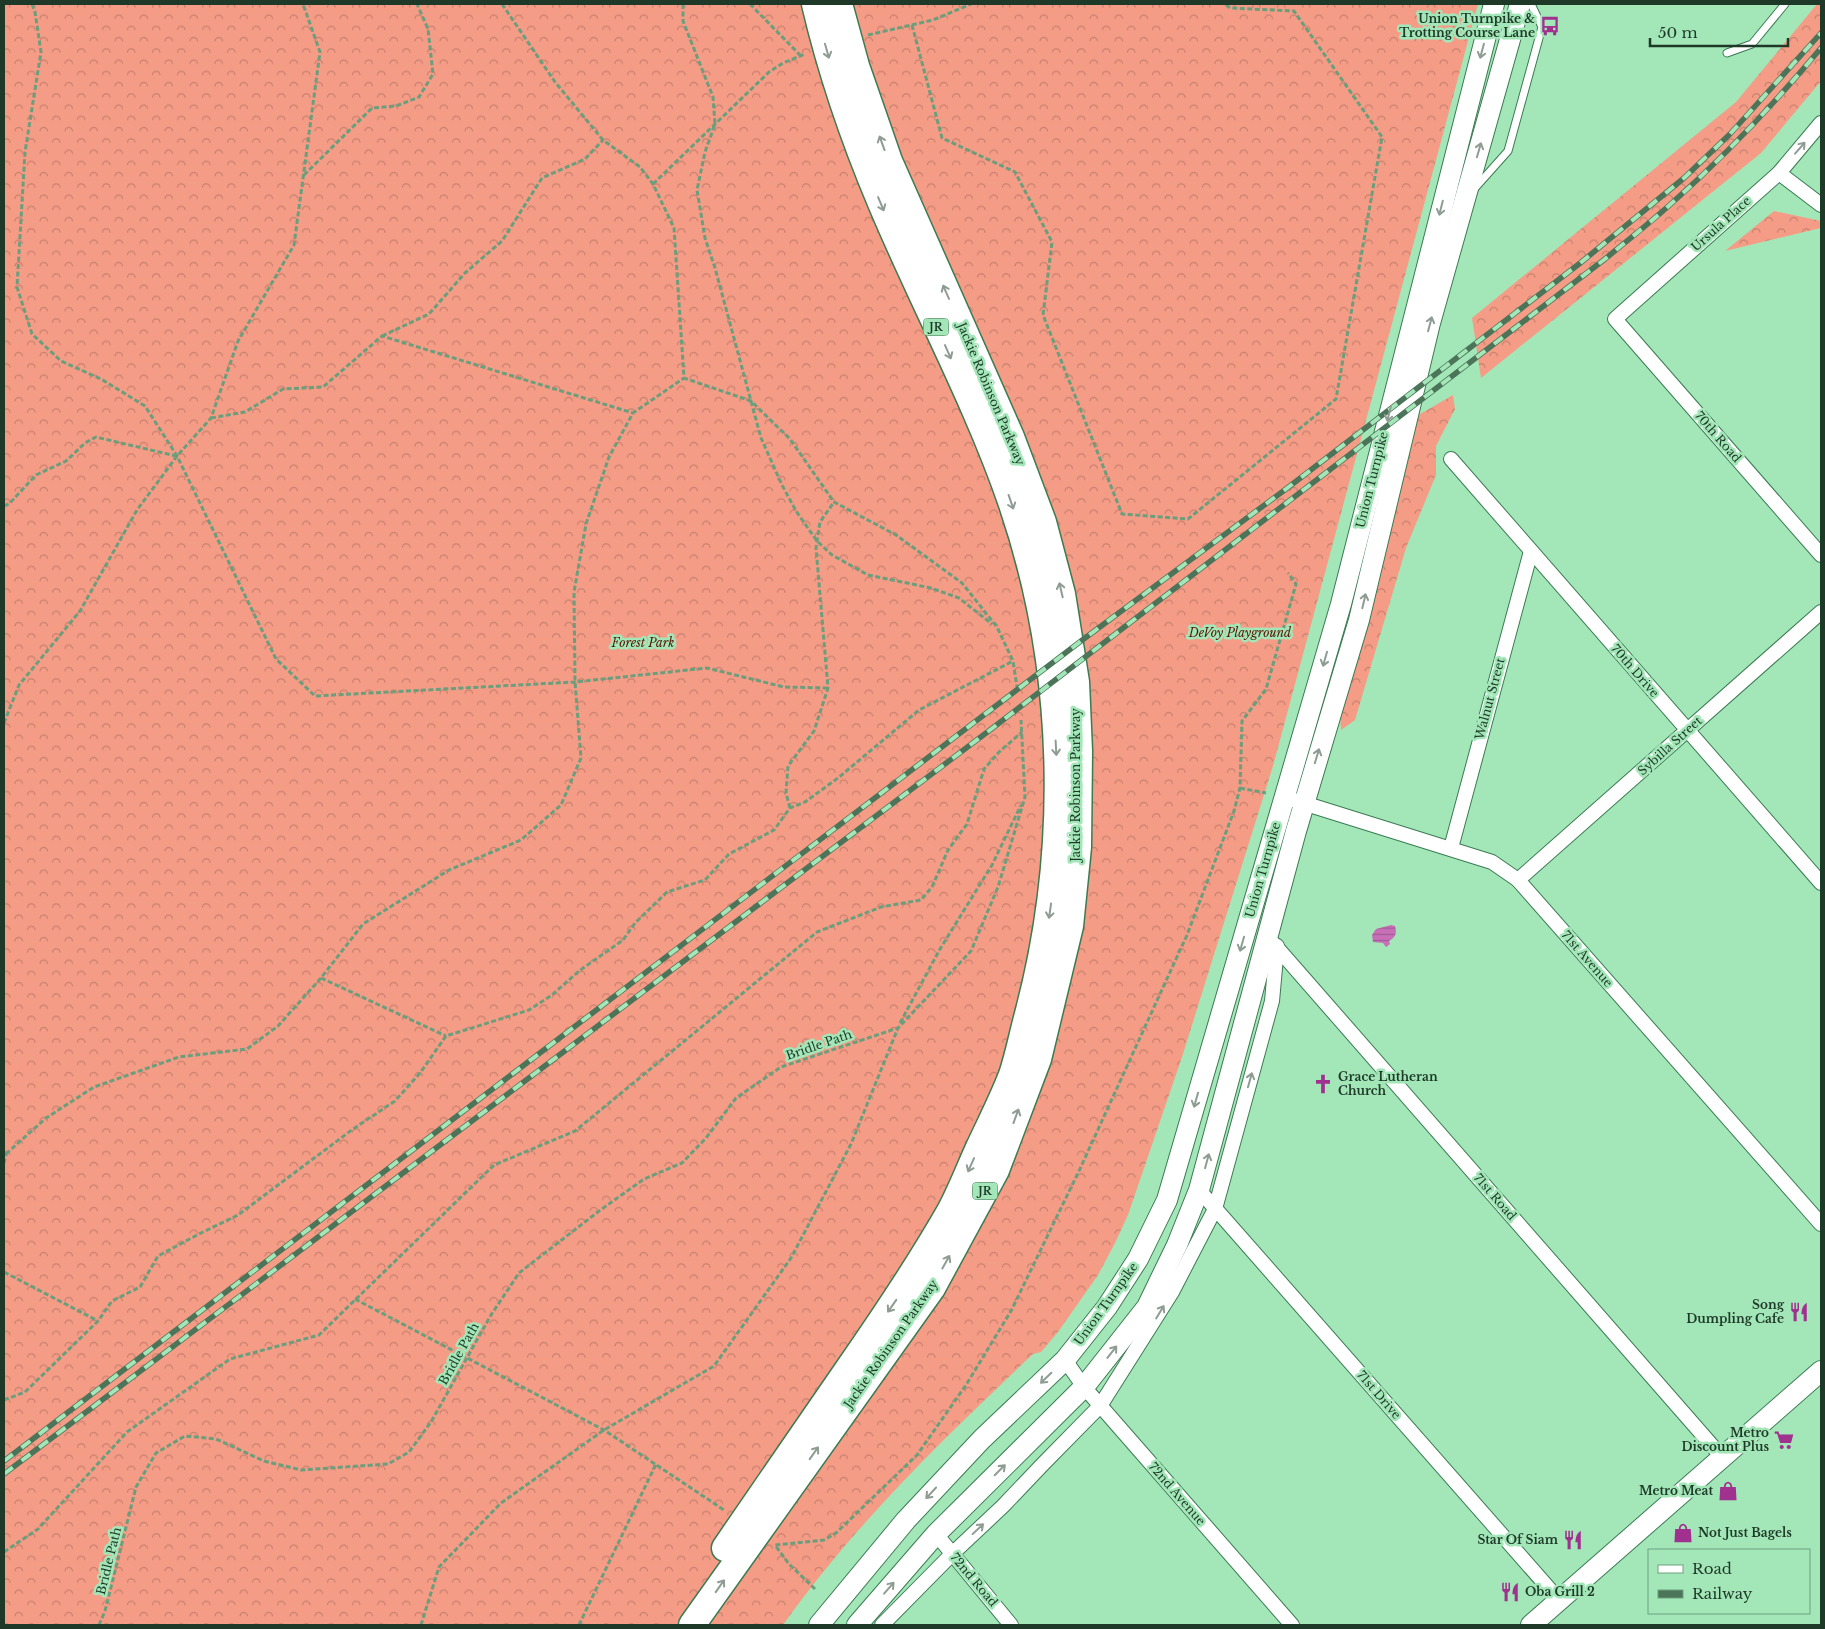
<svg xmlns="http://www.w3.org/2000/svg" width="1825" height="1629" font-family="'Libre Baskerville',serif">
<defs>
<pattern id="forest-crowns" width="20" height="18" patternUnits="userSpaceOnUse" patternTransform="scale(1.25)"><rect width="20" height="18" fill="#f59c86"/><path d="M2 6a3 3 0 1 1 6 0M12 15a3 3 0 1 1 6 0" fill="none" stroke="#c6806e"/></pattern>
<pattern id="water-rules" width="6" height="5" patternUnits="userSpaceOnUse" patternTransform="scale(1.25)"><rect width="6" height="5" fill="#c86fb8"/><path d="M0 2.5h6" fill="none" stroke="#a25c96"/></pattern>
</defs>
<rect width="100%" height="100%" fill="#a3e7b9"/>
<g fill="url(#forest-crowns)">
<path d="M4,4H1478L1273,766L1182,1057L1128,1215L1115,1243L1098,1275L1058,1332L1041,1352L1033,1354C943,1439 855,1524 783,1625H4Z"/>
<polygon points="1817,4 1821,4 1821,81 1761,153 1481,378 1472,318 1736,102"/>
<polygon points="1774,211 1821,221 1821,228 1725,251"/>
<polygon points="1453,395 1455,409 1436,446 1436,475 1406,548 1355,720 1341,730 1340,715 1384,559 1415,417"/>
</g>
<path fill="url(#water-rules)" d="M1391,925L1395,926C1397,933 1396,937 1389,941L1390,944L1386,947L1383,943L1373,942L1372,935L1376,929Z"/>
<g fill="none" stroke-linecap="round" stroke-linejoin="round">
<defs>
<g id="lane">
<polyline points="1727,53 1752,44 1785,4"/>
<polyline points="1475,188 1508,151 1542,27 1531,4"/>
</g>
<g id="street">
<polyline points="1821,123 1779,173 1615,319 1821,555"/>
<polyline points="1779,173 1821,205"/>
<polyline points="1451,459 1821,883"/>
<polyline points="1284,797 1492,862 1518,880 1821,1224"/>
<polyline points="1451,848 1531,551"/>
<polyline points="1518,880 1821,612"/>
<polyline points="1273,943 1722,1457"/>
<polyline points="1199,1190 1560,1601"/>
<polyline points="1065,1360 1084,1387 1292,1625"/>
<polyline points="936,1534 1011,1625"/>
<polyline points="882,1625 952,1554 1003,1506 1043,1464 1100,1406 1172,1292 1215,1209 1272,1001 1277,946"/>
</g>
<g id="secondary">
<polyline points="819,1625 906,1520 982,1439 1065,1360 1107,1307 1138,1259 1167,1200 1341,604 1494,4"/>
<polyline points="857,1625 936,1534 1084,1387 1147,1307 1177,1245 1199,1190 1296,831 1359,620 1430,323 1520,4"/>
<polyline points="1531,1625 1821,1371"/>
</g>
<g id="highway">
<path d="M725,1548C764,1491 804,1433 844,1375C881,1322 917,1269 949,1213C960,1193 968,1172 977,1152C989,1126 1002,1101 1012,1075C1018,1057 1022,1037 1027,1018C1072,851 1068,669 1012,504C977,402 923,303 881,203C854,139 831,72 815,4"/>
<polyline points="692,1625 932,1288 996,1170 1038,1059 1070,926 1078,847 1079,751 1076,682 1062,594 1043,522 1011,437 889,161 856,66 839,4"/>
</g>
</defs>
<use href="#lane" stroke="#3a7b52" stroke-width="9"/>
<use href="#street" stroke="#3a7b52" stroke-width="16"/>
<use href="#secondary" stroke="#3a7b52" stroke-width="22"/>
<use href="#highway" stroke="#3a7b52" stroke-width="29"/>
<g stroke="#6b9e7c" stroke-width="3" stroke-dasharray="5 2.5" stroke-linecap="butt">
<polyline points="32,4 35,12 41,52 25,152 17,287 32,334 61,361 101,379 145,406 177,456 276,659 315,696 575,682 707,668 784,687 828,688"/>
<polyline points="502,4 555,82 603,140 640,167 653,184 674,228 684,378 751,401 790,439 834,502 896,535 962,583 997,627 1013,661 1017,687"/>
<polyline points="683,4 683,21 713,97 715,124 705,152 697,190 705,238 715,268 761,438 782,485 796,511 817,541 832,555 868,575 931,588 959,598 992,624"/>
<polyline points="750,4 800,55"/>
<polyline points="912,25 942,138 1015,172 1052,242 1043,315 1122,514 1188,519 1336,399 1382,137 1294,11 1230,8 1225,4"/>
<polyline points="868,35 933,20 971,4"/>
<polyline points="304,175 372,108 396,106 419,97 433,74 428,29 417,4"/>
<polyline points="653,184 769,72 783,63 805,54"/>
<polyline points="382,336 429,314 465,273 502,241 542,178 585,159 603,140"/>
<polyline points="211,418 245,412 283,389 323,387 382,336 633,413"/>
<polyline points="4,506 9,504 36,475 66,461 85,443 96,437 176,456"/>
<polyline points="4,723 19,685 80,611 137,510 177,456 211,418 238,341 294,245 320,52 303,4"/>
<polyline points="1240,788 1266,793"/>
<polyline points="790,808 786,793 788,766 814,731 828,688 816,548 820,522 834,502"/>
<polyline points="321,978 446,1036"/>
<polyline points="900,1023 940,949 992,865 1021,805"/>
<polyline points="4,1152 6,1154 4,1163"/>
<polyline points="6,1154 46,1118 94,1087 179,1057 247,1049 278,1026 321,978 363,924 449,870 521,840 561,805 581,758 575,682 574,592 586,524 609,457 633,413 684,378"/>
<polyline points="4,1272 98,1321"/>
<polyline points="355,1299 604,1430 724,1510"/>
<polyline points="4,1400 25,1392 98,1321 112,1301 140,1287 158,1256 199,1234 238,1215 353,1129 395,1101 420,1073 446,1036 529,1010 552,995 579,971 623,940 635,923 667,892 705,880 729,854 774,830 790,808 805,802 838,778 919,710 1013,661"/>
<polyline points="4,1552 38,1529 127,1432 230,1359 319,1335 494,1165 575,1131 817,932 881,907 921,900 932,887 948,850 967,824 984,769 999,752 1022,732"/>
<polyline points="815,1589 789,1564 775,1545 824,1540 836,1533 917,1455 966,1385 1011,1311 1079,1171 1187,935 1234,811 1240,788 1242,721 1266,689 1296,584 1288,573"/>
<polyline points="99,1625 105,1611 136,1487 156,1453 185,1436 216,1439 264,1461 301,1470 388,1464 409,1452 431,1422 491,1315 519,1273 599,1211 644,1179 682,1163 706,1138 736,1098 781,1067 898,1028 971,951 998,887 1025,797 1021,720"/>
<polyline points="421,1625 439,1567 501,1503 604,1430 714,1366 791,1258 851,1144 898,1028"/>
<polyline points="579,1625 656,1464"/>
</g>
<use href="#lane" stroke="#fff" stroke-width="7"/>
<use href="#street" stroke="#fff" stroke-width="14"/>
<use href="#secondary" stroke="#fff" stroke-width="20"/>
<use href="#highway" stroke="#fff" stroke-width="26"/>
<defs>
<g id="rail">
<polyline points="4,1461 1085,638 1286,489 1579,264 1684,178 1730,134 1821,33"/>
<path d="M4,1474L990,730L1605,259C1628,240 1651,222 1673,202C1726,155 1775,103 1821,48"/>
</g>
</defs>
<use href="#rail" stroke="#4b7459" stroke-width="5.5"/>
<use href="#rail" stroke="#a3e7b9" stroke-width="4" stroke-dasharray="11" stroke-linecap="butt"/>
</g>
<defs><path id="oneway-shaft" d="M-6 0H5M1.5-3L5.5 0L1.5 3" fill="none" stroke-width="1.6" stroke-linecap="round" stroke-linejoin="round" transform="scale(1.25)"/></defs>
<g stroke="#8e9c93">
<use href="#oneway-shaft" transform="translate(827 51) rotate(74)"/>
<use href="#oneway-shaft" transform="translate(1482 51) rotate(105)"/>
<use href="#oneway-shaft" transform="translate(882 143) rotate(-110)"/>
<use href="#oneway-shaft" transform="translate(1800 148) rotate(-49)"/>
<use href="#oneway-shaft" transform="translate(1479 150) rotate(-74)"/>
<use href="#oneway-shaft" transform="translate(881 204) rotate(67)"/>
<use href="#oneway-shaft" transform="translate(1441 208) rotate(104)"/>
<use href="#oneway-shaft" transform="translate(946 292) rotate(-114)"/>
<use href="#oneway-shaft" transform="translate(1430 324) rotate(-75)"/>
<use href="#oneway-shaft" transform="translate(948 352) rotate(66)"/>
<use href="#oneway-shaft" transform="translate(1389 414) rotate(104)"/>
<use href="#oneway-shaft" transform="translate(1011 502) rotate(71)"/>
<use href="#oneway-shaft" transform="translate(1061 590) rotate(-103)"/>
<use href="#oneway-shaft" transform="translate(1364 601) rotate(-77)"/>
<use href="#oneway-shaft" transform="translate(1325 659) rotate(106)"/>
<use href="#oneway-shaft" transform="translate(1056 748) rotate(87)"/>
<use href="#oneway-shaft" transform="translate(1317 756) rotate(-73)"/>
<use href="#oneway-shaft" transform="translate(1050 911) rotate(98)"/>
<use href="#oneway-shaft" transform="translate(1242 944) rotate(106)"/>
<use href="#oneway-shaft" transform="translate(1250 1080) rotate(-74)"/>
<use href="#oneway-shaft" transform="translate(1196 1100) rotate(106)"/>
<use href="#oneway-shaft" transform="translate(1016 1116) rotate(-70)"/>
<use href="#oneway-shaft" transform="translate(1207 1161) rotate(-75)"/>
<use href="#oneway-shaft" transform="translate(971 1165) rotate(114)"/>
<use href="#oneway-shaft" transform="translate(946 1262) rotate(-61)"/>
<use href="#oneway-shaft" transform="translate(892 1306) rotate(125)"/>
<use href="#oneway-shaft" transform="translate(1160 1312) rotate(-59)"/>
<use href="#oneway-shaft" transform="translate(1112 1352) rotate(-52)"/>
<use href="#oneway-shaft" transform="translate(1046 1378) rotate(136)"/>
<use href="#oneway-shaft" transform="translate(814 1453) rotate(-55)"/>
<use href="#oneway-shaft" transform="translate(1000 1470) rotate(-45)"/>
<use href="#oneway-shaft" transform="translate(931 1493) rotate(133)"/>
<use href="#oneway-shaft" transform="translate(978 1529) rotate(-43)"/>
<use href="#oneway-shaft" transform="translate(720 1586) rotate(-55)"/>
<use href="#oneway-shaft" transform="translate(889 1588) rotate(-49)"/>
</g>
<defs>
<symbol id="bus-bare" viewBox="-9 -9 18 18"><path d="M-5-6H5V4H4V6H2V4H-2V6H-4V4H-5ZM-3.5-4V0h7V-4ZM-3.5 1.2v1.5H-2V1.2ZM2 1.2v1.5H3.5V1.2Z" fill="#a0318f" stroke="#a3e7b9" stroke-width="2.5" paint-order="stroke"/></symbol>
<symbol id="church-bare" viewBox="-9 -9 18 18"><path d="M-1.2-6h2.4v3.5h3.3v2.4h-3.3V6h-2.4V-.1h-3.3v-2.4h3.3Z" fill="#a0318f" stroke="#a3e7b9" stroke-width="2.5" paint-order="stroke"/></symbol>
<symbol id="restaurant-bare" viewBox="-9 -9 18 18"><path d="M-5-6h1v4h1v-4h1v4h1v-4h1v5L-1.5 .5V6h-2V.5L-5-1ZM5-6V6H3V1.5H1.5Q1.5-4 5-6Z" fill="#a0318f" stroke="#a3e7b9" stroke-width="2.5" paint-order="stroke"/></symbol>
<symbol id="supermarket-bare" viewBox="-9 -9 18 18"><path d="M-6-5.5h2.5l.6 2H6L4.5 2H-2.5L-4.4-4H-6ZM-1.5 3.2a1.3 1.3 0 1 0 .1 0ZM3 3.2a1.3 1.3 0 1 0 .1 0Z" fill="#a0318f" stroke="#a3e7b9" stroke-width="2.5" paint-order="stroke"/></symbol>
<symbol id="shop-bare" viewBox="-9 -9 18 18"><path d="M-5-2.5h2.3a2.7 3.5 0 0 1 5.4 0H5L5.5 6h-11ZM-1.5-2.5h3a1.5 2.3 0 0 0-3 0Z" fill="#a0318f" stroke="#a3e7b9" stroke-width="2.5" paint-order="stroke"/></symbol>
</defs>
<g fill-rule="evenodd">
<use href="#bus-bare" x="1536" y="12" width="28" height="28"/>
<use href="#church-bare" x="1309" y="1070" width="28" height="28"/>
<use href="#restaurant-bare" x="1785" y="1298" width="28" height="28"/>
<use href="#supermarket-bare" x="1770" y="1426" width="28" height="28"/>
<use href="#shop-bare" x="1714" y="1477" width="28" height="28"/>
<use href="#shop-bare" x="1669" y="1519" width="28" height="28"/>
<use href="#restaurant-bare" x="1559" y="1526" width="28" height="28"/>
<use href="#restaurant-bare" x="1496" y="1578" width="28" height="28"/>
</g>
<g text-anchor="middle" stroke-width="5" stroke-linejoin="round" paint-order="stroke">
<g fill="#a3e7b9" stroke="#466d53" stroke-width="1">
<rect x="923.5" y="318.5" width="25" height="17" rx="4"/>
<rect x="972.5" y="1182.5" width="25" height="17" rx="4"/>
</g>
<g font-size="11" font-weight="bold" fill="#1e3927">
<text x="936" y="331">JR</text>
<text x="985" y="1195">JR</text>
</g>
<g font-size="12" font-weight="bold" fill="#1e3927" stroke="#a3e7b9" text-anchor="end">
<text x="1535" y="23">Union Turnpike &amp;<tspan x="1535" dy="14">Trotting Course Lane</tspan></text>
<text x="1338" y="1081" text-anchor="start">Grace Lutheran<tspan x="1338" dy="14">Church</tspan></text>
<text x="1784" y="1309">Song<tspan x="1784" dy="14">Dumpling Cafe</tspan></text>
<text x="1769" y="1437">Metro<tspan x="1769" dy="14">Discount Plus</tspan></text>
<text x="1713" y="1495">Metro Meat</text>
<text x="1698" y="1537" text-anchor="start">Not Just Bagels</text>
<text x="1558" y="1544">Star Of Siam</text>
<text x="1525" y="1596" text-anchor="start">Oba Grill 2</text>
</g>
<g font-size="12" fill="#1e3927" stroke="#a3e7b9">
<text transform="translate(1721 224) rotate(-42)" y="4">Ursula Place</text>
<text transform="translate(991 394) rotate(67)" y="4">Jackie Robinson Parkway</text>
<text transform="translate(1718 437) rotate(49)" y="4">70th Road</text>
<text transform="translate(1372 480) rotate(-76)" y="4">Union Turnpike</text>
<text transform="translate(1635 671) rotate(49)" y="4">70th Drive</text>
<text transform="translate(1490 699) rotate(-75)" y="4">Walnut Street</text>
<text transform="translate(1670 746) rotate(-42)" y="4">Sybilla Street</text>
<text transform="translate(1076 785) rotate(-90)" y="4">Jackie Robinson Parkway</text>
<text transform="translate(1263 870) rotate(-74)" y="4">Union Turnpike</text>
<text transform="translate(1587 959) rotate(49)" y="4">71st Avenue</text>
<text transform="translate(819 1045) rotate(-19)" y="4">Bridle Path</text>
<text transform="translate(1495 1197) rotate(49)" y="4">71st Road</text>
<text transform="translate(1106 1304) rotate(-54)" y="4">Union Turnpike</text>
<text transform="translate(891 1344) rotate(-55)" y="4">Jackie Robinson Parkway</text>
<text transform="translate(459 1354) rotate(-61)" y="4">Bridle Path</text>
<text transform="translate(1379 1395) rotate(49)" y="4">71st Drive</text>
<text transform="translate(1177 1494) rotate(49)" y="4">72nd Avenue</text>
<text transform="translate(109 1561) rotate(-76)" y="4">Bridle Path</text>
<text transform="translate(974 1580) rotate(50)" y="4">72nd Road</text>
</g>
<g font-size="12" font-style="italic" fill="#5b1504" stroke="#a3e7b9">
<text x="1240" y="637">DeVoy Playground</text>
<text x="643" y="647">Forest Park</text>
</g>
</g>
<rect width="1825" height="1629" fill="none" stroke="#1e3927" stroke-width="10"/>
<rect x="1648" y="1549" width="162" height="65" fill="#a3e7b9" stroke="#6ea17f"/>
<rect x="1658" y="1565" width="25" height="8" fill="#ffffff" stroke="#6ea17f"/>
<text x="1692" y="1574" font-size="15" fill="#1e3927">Road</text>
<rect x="1658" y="1590" width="25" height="8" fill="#4b7459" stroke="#6ea17f"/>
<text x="1692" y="1599" font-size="15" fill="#1e3927">Railway</text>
<path d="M1650 38v8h138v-8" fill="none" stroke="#1e3927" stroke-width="2.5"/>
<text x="1658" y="38" font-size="15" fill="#1e3927" stroke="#a3e7b9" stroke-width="4" paint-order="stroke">50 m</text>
</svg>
